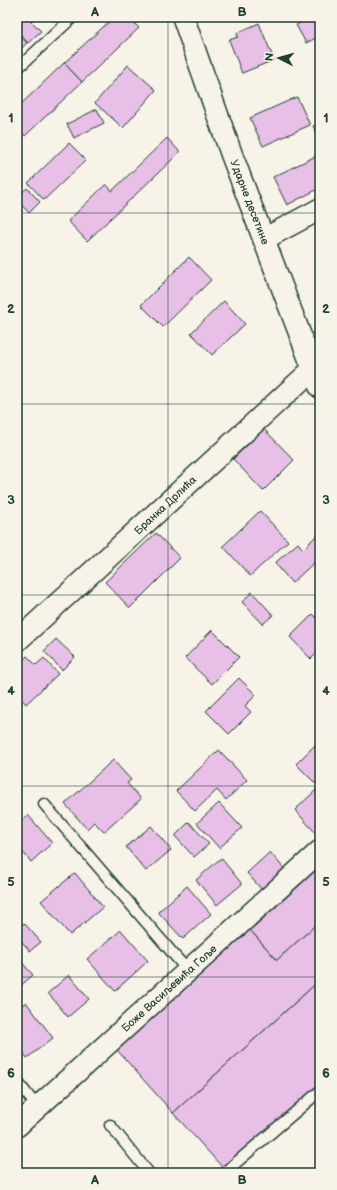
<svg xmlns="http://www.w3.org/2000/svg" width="337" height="1190" font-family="'Balsamiq Sans',sans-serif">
<rect width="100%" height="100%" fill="#f7f3e8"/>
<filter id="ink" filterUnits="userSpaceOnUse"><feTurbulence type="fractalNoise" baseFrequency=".025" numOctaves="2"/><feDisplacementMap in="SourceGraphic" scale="8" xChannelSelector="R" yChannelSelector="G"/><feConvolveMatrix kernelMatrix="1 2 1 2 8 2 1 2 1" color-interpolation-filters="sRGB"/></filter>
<g filter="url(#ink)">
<g fill="#e8bfe7" stroke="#1f3d34">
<polygon points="17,17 27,17 41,31 28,43 17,31"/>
<polygon points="114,17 128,17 139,28 82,82 64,63"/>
<polygon points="311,17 320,17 320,36 306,43 296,25"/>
<polygon points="259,23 274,60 242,73 229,40 238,37 237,33"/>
<polygon points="17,32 27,43 18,52 17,52"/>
<polygon points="64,63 82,82 25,136 17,128 17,108"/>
<polygon points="128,65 156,90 123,128 95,103"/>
<polygon points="297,97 310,125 263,146 250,118"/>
<polygon points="97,109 104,123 74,138 67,124"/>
<polygon points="320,123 320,140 313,126"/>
<polygon points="167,138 180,152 87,241 68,221 106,184 112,191"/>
<polygon points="69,143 86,160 44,200 28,183"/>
<polygon points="320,154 320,188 287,205 273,177"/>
<polygon points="27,188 40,202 29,213 17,200 17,197"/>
<polygon points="189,257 211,280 163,327 141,305"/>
<polygon points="224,301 245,324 212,355 191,333"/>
<polygon points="264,429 294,460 263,491 233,459"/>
<polygon points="260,511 288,541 250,576 223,546"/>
<polygon points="156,533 180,558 130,608 105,582"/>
<polygon points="319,533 320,557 292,583 275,563 298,543 303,549"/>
<polygon points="252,592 273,615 263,624 242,602"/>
<polygon points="313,614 320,621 320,650 311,659 290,637"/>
<polygon points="212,630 239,657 212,684 185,658"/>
<polygon points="56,639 75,657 62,670 44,651"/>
<polygon points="27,656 36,665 44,658 58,674 26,704 17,694 17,666"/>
<polygon points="239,678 256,695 245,706 251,712 229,734 206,711"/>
<polygon points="320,740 320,784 318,786 296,764"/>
<polygon points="219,750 247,780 226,800 217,790 195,811 176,791"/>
<polygon points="113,760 131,780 127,783 141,799 104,832 94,822 87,829 65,804"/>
<polygon points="318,788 320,790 320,838 295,810"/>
<polygon points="219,803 242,828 219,848 197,823"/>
<polygon points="28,815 52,843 31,862 22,851 17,856 17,825"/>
<polygon points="189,822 209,844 194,857 175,836"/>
<polygon points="151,826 171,850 146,871 126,847"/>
<polygon points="270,852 285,870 262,890 247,873"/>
<polygon points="221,858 242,884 217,905 196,880"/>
<polygon points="320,866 320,921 277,960 250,930"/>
<polygon points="75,873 103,907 70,935 41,901"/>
<polygon points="187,886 211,914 183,939 158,912"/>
<polygon points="320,921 320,980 173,1113 117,1050 250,930 277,960"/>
<polygon points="24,923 41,942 30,951 17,936 17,929"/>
<polygon points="121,930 148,961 115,991 87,959"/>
<polygon points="17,957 33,975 17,989"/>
<polygon points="69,975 89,999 68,1017 48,993"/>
<polygon points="320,980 320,1083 224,1169 173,1113"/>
<polygon points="26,1002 53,1038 27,1058 17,1044 17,1009"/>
</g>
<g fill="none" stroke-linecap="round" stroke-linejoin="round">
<defs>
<g id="service">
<polyline points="17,69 73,17"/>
<polyline points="44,804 188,971"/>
<polyline points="17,1081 37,1107"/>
<polyline points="110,1125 149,1173"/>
<polyline points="224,1173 320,1091"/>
</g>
<g id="minor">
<polyline points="183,17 231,153 320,387"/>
<polyline points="264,239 320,209"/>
<polyline points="17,641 313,369 320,368"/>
<polyline points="17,1126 320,851"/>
</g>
</defs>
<use href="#service" stroke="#1f3d34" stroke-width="13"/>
<use href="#minor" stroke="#1f3d34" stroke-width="24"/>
<use href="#service" stroke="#f7f3e8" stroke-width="10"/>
<use href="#minor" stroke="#f7f3e8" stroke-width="21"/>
</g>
</g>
<path fill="none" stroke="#1f3d34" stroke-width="1" stroke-opacity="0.55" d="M168,17V1173M17,213H320M17,404H320M17,595H320M17,786H320M17,977H320"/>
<g text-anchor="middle" stroke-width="3" stroke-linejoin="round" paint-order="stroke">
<g font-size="11" fill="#1f3d34" stroke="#f7f3e8">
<text transform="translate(250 202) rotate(69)" y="4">Ударне десетине</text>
<text transform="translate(165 505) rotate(-43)" y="4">Бранка Дрлића</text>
<text transform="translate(169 988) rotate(-42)" y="4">Боже Васиљевића Гоље</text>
</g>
</g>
<rect width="337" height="1190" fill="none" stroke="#f7f3e8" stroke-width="44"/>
<g transform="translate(279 58) rotate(276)" stroke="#f7f3e8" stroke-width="3" paint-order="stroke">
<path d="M0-3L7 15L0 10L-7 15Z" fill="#1f3d34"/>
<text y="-6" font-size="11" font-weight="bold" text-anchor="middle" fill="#1f3d34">N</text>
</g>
<rect x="22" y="22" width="293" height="1146" fill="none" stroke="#1f3d34" stroke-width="1.5"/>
<g font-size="13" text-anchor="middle" font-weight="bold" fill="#1f3d34">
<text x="95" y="16">A</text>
<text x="242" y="16">B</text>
<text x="11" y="122">1</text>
<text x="326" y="122">1</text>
<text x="11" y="313">2</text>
<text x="326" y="313">2</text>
<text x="11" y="504">3</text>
<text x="326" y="504">3</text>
<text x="11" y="695">4</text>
<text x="326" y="695">4</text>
<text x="11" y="886">5</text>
<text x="326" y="886">5</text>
<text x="11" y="1077">6</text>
<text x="326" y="1077">6</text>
<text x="95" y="1184">A</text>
<text x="242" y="1184">B</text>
</g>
</svg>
